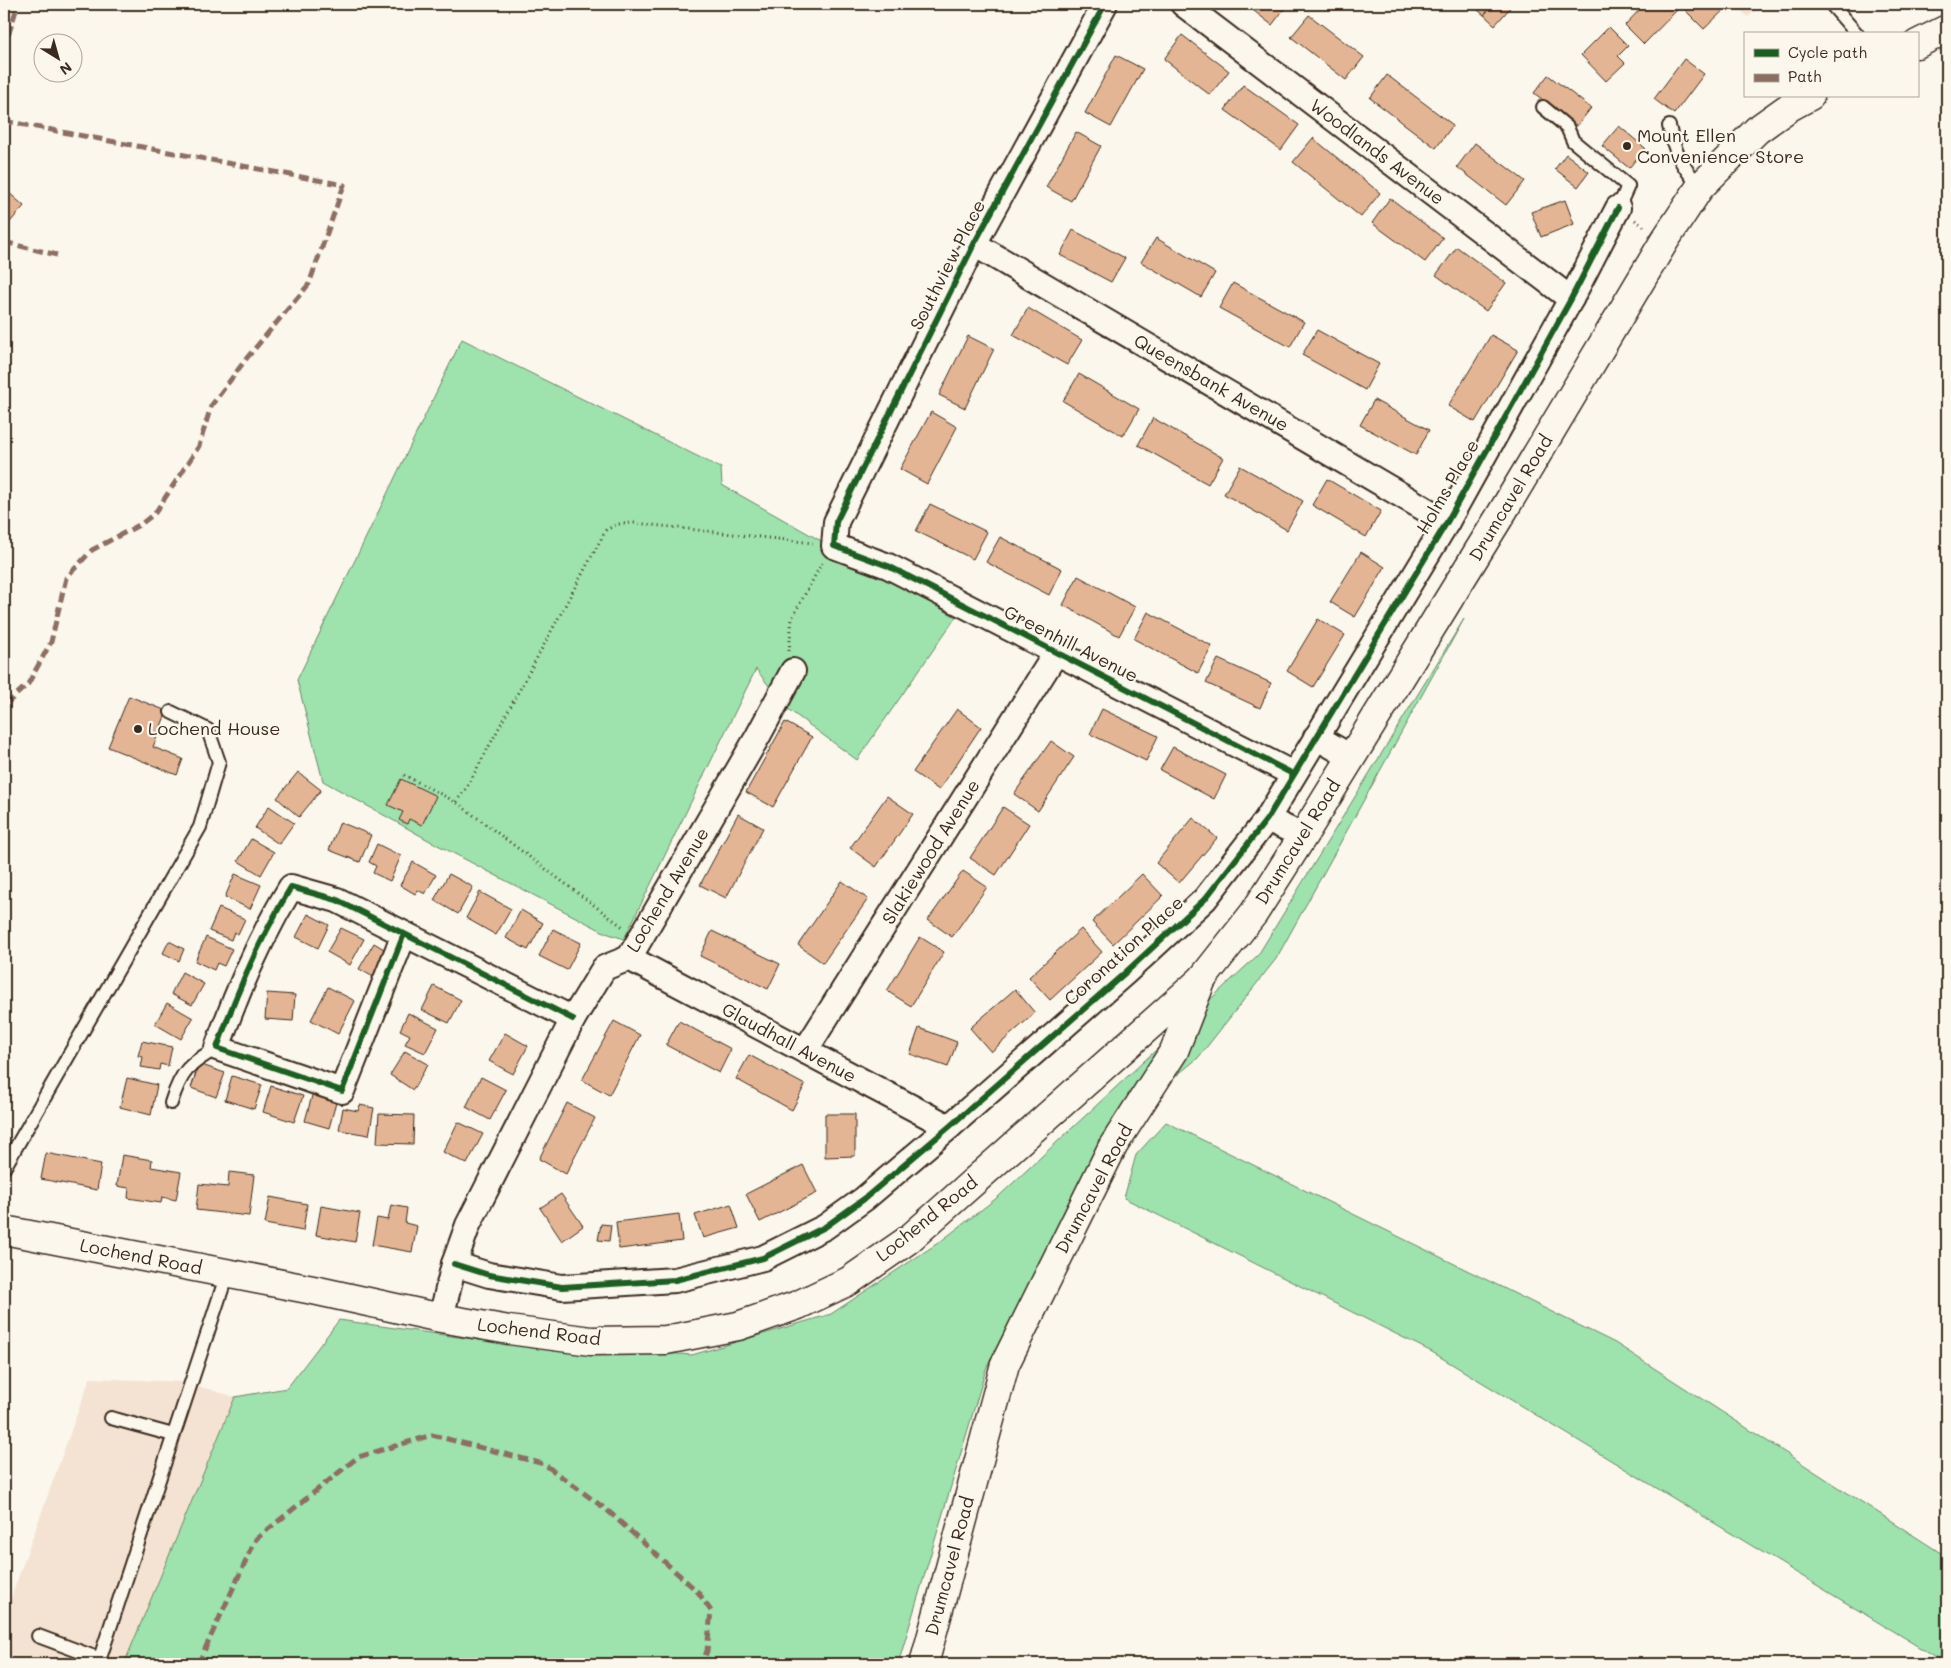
<svg xmlns="http://www.w3.org/2000/svg" width="1951" height="1668" font-family="Mali,sans-serif">
<rect width="100%" height="100%" fill="#fbf7ec"/>
<filter id="ink" filterUnits="userSpaceOnUse"><feTurbulence type="fractalNoise" baseFrequency=".02" numOctaves="2"/><feDisplacementMap in="SourceGraphic" scale="10" xChannelSelector="R" yChannelSelector="G"/><feConvolveMatrix kernelMatrix="1 2 1 2 8 2 1 2 1" color-interpolation-filters="sRGB"/></filter>
<g filter="url(#ink)">
<g fill="#f4e3d2">
<polygon points="1734,4 1762,4 1748,17"/>
<polygon points="90,1378 184,1382 235,1397 124,1664 4,1664 4,1617"/>
</g>
<g fill="#9ee2ae" stroke="#6c8666">
<polygon points="462,339 721,468 722,485 956,617 857,760 785,707 756,669 624,939 606,933 430,841 323,781 297,680"/>
<polygon points="1464,619 1276,959 1198,1058 1098,1140 1099,1144 986,1369 898,1664 124,1664 235,1397 287,1388 339,1320 479,1340 692,1355 831,1314 941,1241 998,1197 1258,955"/>
<polygon points="1166,1122 1615,1343 1947,1557 1947,1664 1432,1352 1124,1198 1136,1155"/>
</g>
<g fill="#e4b594" stroke="#3b2a1e">
<polygon points="1245,4 1288,4 1272,25"/>
<polygon points="1475,4 1494,4 1484,15 1473,6"/>
<polygon points="1494,4 1505,4 1510,8 1495,25 1484,15"/>
<polygon points="1645,4 1670,4 1677,10 1644,44 1625,25"/>
<polygon points="1692,4 1730,4 1704,29 1685,10"/>
<polygon points="1309,15 1364,57 1346,80 1291,37"/>
<polygon points="1609,27 1628,46 1618,56 1625,63 1606,81 1581,55"/>
<polygon points="1182,35 1229,71 1210,95 1164,59"/>
<polygon points="1116,55 1143,69 1111,127 1085,113"/>
<polygon points="1684,59 1704,74 1674,114 1654,99"/>
<polygon points="1387,75 1453,125 1436,148 1370,98"/>
<polygon points="1548,75 1591,108 1577,126 1534,93"/>
<polygon points="1243,85 1299,125 1281,150 1225,110"/>
<polygon points="1619,126 1645,148 1629,168 1602,146"/>
<polygon points="1076,132 1101,146 1071,201 1046,187"/>
<polygon points="1313,138 1380,193 1361,217 1293,162"/>
<polygon points="1475,143 1525,181 1506,205 1457,167"/>
<polygon points="1566,154 1589,172 1578,187 1555,169"/>
<polygon points="7,191 24,206 4,229 4,195"/>
<polygon points="1390,198 1443,238 1425,262 1372,223"/>
<polygon points="1565,200 1574,224 1541,237 1531,212"/>
<polygon points="1073,230 1125,258 1111,282 1060,255"/>
<polygon points="1156,238 1215,273 1201,297 1141,262"/>
<polygon points="1457,247 1506,283 1486,311 1436,275"/>
<polygon points="1233,283 1304,322 1290,347 1219,308"/>
<polygon points="1028,308 1082,340 1067,365 1013,335"/>
<polygon points="1317,330 1379,364 1365,390 1302,355"/>
<polygon points="1491,335 1518,350 1475,422 1448,406"/>
<polygon points="968,336 994,349 965,408 939,395"/>
<polygon points="1079,374 1139,409 1123,436 1063,401"/>
<polygon points="1374,400 1429,430 1416,455 1360,425"/>
<polygon points="931,412 957,427 927,484 900,469"/>
<polygon points="1153,418 1223,458 1208,484 1138,445"/>
<polygon points="1240,466 1303,501 1287,530 1224,494"/>
<polygon points="1327,479 1381,511 1366,537 1312,505"/>
<polygon points="930,504 987,532 973,559 916,531"/>
<polygon points="1000,537 1062,569 1049,595 986,562"/>
<polygon points="1361,552 1385,567 1355,617 1330,602"/>
<polygon points="1078,576 1135,607 1119,636 1063,605"/>
<polygon points="1148,612 1212,646 1198,673 1134,639"/>
<polygon points="1318,619 1345,635 1313,687 1287,671"/>
<polygon points="1218,659 1271,683 1260,708 1206,683"/>
<polygon points="129,696 167,711 153,747 183,759 177,775 108,747"/>
<polygon points="957,709 981,727 939,790 913,772"/>
<polygon points="1102,709 1158,736 1146,761 1090,734"/>
<polygon points="785,722 812,737 773,807 746,792"/>
<polygon points="1051,741 1074,757 1038,811 1014,794"/>
<polygon points="1173,747 1226,775 1214,799 1160,770"/>
<polygon points="298,772 321,790 299,817 277,798"/>
<polygon points="401,779 436,796 422,825 409,819 407,824 399,820 403,812 388,805"/>
<polygon points="887,796 913,814 876,867 850,848"/>
<polygon points="269,806 294,823 279,844 255,828"/>
<polygon points="1003,807 1029,824 996,875 970,858"/>
<polygon points="738,814 763,828 726,898 700,885"/>
<polygon points="1193,818 1217,838 1179,883 1156,863"/>
<polygon points="340,822 371,835 360,862 329,850"/>
<polygon points="251,839 274,852 261,875 238,861"/>
<polygon points="377,844 401,856 390,881 373,873 376,866 369,862"/>
<polygon points="413,862 436,875 425,894 418,890 415,894 400,885"/>
<polygon points="963,871 987,887 952,937 928,920"/>
<polygon points="235,874 261,885 250,909 225,897"/>
<polygon points="449,874 473,887 458,914 434,900"/>
<polygon points="1142,874 1163,896 1113,944 1092,922"/>
<polygon points="842,881 868,899 823,963 798,945"/>
<polygon points="480,892 511,909 496,935 466,918"/>
<polygon points="219,908 245,919 238,934 234,932 231,940 209,931"/>
<polygon points="521,910 543,923 528,950 506,938"/>
<polygon points="308,914 329,925 318,948 296,937"/>
<polygon points="341,928 364,939 350,965 327,952"/>
<polygon points="553,929 581,943 567,970 539,956"/>
<polygon points="1081,929 1102,952 1050,1000 1029,977"/>
<polygon points="712,931 780,964 768,989 700,956"/>
<polygon points="206,937 232,949 224,966 217,963 214,970 195,961"/>
<polygon points="920,937 944,952 911,1006 887,991"/>
<polygon points="169,941 184,949 179,961 163,953"/>
<polygon points="374,943 394,955 379,980 359,969"/>
<polygon points="182,972 204,984 192,1005 171,994"/>
<polygon points="434,986 461,1000 449,1023 422,1010"/>
<polygon points="328,987 355,1001 338,1034 311,1020"/>
<polygon points="1015,989 1035,1013 991,1052 970,1028"/>
<polygon points="267,993 295,995 293,1021 265,1019"/>
<polygon points="167,1003 193,1018 181,1039 155,1024"/>
<polygon points="408,1013 438,1028 425,1053 405,1044 410,1035 400,1030"/>
<polygon points="614,1021 640,1035 609,1095 582,1080"/>
<polygon points="679,1021 731,1049 719,1073 666,1045"/>
<polygon points="919,1028 957,1042 948,1067 910,1054"/>
<polygon points="505,1033 528,1046 513,1074 489,1061"/>
<polygon points="142,1041 172,1047 168,1066 160,1064 159,1070 141,1067 143,1057 138,1056"/>
<polygon points="405,1051 428,1064 413,1090 390,1075"/>
<polygon points="749,1055 805,1085 792,1110 736,1079"/>
<polygon points="199,1064 225,1073 216,1097 191,1088"/>
<polygon points="232,1076 262,1085 254,1109 225,1100"/>
<polygon points="481,1077 506,1090 490,1120 466,1107"/>
<polygon points="127,1078 157,1085 151,1115 120,1107"/>
<polygon points="271,1086 303,1096 294,1122 263,1112"/>
<polygon points="313,1092 337,1099 329,1128 305,1121"/>
<polygon points="567,1103 595,1118 566,1174 539,1159"/>
<polygon points="360,1105 374,1108 369,1135 339,1130 343,1108 358,1111"/>
<polygon points="379,1114 414,1115 413,1144 377,1143"/>
<polygon points="825,1114 855,1114 855,1156 825,1157"/>
<polygon points="458,1122 483,1134 467,1164 443,1152"/>
<polygon points="46,1153 101,1164 97,1190 41,1179"/>
<polygon points="122,1155 152,1160 151,1167 181,1172 176,1200 162,1197 161,1203 128,1198 129,1188 117,1186"/>
<polygon points="803,1165 817,1193 760,1222 746,1194"/>
<polygon points="229,1172 254,1175 249,1216 196,1210 199,1184 228,1187"/>
<polygon points="561,1194 583,1226 562,1241 540,1208"/>
<polygon points="270,1197 307,1204 303,1231 265,1224"/>
<polygon points="731,1204 739,1228 703,1238 695,1215"/>
<polygon points="391,1205 407,1208 405,1223 417,1226 412,1252 372,1245 377,1218 388,1220"/>
<polygon points="321,1206 360,1213 355,1242 316,1235"/>
<polygon points="679,1214 682,1241 619,1249 616,1222"/>
<polygon points="601,1224 611,1225 609,1241 598,1240"/>
</g>
<g fill="none" stroke-linecap="round" stroke-linejoin="round">
<defs>
<g id="lane">
<polyline points="1831,4 1857,34"/>
<polyline points="1543,107 1567,127 1573,141 1628,186 1618,208"/>
<path d="M1669,126C1675,154 1682,166 1700,187"/>
<path d="M171,1103C181,1071 189,1064 217,1048"/>
<polyline points="4,1168 200,827 219,762 208,730 171,712"/>
<polyline points="111,1418 173,1435"/>
<polyline points="38,1636 100,1659"/>
<polyline points="98,1664 227,1274"/>
</g>
<g id="street">
<polyline points="1105,4 974,244 836,522 834,546 888,566 1293,774"/>
<polyline points="1183,4 1571,299"/>
<polyline points="974,244 1447,522"/>
<polyline points="1316,737 1351,757"/>
<polyline points="1267,819 1303,836"/>
<path d="M404,934L342,1091L217,1048C237,991 260,938 291,887L337,900L573,1019"/>
<polyline points="629,958 949,1127"/>
<polyline points="805,1051 1056,653"/>
<polyline points="454,1264 489,1275 562,1287 675,1280 763,1258 825,1227 864,1199 949,1127 1126,972 1205,899 1267,819 1447,522 1571,299 1618,208"/>
<polyline points="441,1318 454,1264 468,1225 573,1019 604,968 629,958 758,736 793,671"/>
</g>
<polyline id="secondary" points="924,1664 1005,1364 1113,1146 1174,1051 1202,979"/>
<g id="primary">
<polyline points="1917,44 1947,29"/>
<polyline points="4,1230 318,1291 441,1318 509,1330 591,1341 666,1340 738,1326 798,1305 849,1281 908,1240 1202,979 1254,913 1303,836 1500,516 1665,240 1700,187 1757,130 1788,108 1810,96"/>
</g>
</defs>
<use href="#lane" stroke="#3b2a1e" stroke-width="16"/>
<use href="#street" stroke="#3b2a1e" stroke-width="28"/>
<use href="#secondary" stroke="#3b2a1e" stroke-width="31"/>
<use href="#primary" stroke="#3b2a1e" stroke-width="31"/>
<g stroke="#3b2a1e" stroke-width="3" stroke-dasharray="1 4" stroke-linecap="butt">
<polyline points="1635,220 1646,228"/>
<polyline points="789,651 792,618 822,563"/>
<polyline points="404,775 456,802 623,927"/>
<polyline points="456,802 467,787 606,530 618,524 635,523 813,543"/>
</g>
<use href="#lane" stroke="#fbf7ec" stroke-width="12"/>
<use href="#street" stroke="#fbf7ec" stroke-width="24"/>
<use href="#secondary" stroke="#fbf7ec" stroke-width="28"/>
<use href="#primary" stroke="#fbf7ec" stroke-width="28"/>
<g stroke="#8d6e63" stroke-width="5" stroke-dasharray="10 5" stroke-linecap="butt">
<polyline points="4,49 18,4"/>
<polyline points="4,121 344,185 309,284 246,359 211,406 199,446 155,513 141,524 92,550 66,578 51,642 28,684 4,706"/>
<polyline points="4,242 57,255"/>
<polyline points="198,1664 256,1539 358,1457 432,1435 544,1464 607,1510 698,1592 711,1611 707,1651 702,1664"/>
</g>
<defs>
<g id="cycleway">
<polyline points="1105,4 974,244 836,522 834,546 888,566 1293,774"/>
<path d="M404,934L342,1091L217,1048C237,991 260,938 291,887L337,900L573,1019"/>
<polyline points="454,1264 489,1275 562,1287 675,1280 763,1258 825,1227 864,1199 949,1127 1126,972 1205,899 1267,819 1447,522 1571,299 1618,208"/>
</g>
</defs>
<use href="#cycleway" stroke="#fbf7ec" stroke-width="9"/>
<use href="#cycleway" stroke="#1b5e20" stroke-width="6"/>
</g>
</g>
<g fill="#3b2a1e" stroke="#fbf7ec" stroke-width="2">
<circle cx="1627" cy="146" r="5"/>
<circle cx="138" cy="729" r="5"/>
</g>
<g text-anchor="middle" stroke-width="4.5" stroke-linejoin="round" paint-order="stroke">
<g font-size="18" fill="#3b2a1e" stroke="#fbf7ec" text-anchor="start">
<text x="1637" y="142">Mount Ellen<tspan x="1637" dy="21">Convenience Store</tspan></text>
<text x="148" y="735">Lochend House</text>
</g>
<g font-size="18" fill="#3b2a1e" stroke="#fbf7ec">
<text transform="translate(1377 152) rotate(37)" y="6">Woodlands Avenue</text>
<text transform="translate(948 265) rotate(-63)" y="6">Southview Place</text>
<text transform="translate(1211 383) rotate(30)" y="6">Queensbank Avenue</text>
<text transform="translate(1448 487) rotate(-60)" y="6">Holms Place</text>
<text transform="translate(1511 498) rotate(-59)" y="6">Drumcavel Road</text>
<text transform="translate(1071 644) rotate(27)" y="6">Greenhill Avenue</text>
<text transform="translate(1298 842) rotate(-58)" y="6">Drumcavel Road</text>
<text transform="translate(931 852) rotate(-58)" y="6">Slakiewood Avenue</text>
<text transform="translate(668 890) rotate(-59)" y="6">Lochend Avenue</text>
<text transform="translate(1124 951) rotate(-42)" y="6">Coronation Place</text>
<text transform="translate(789 1043) rotate(28)" y="6">Glaudhall Avenue</text>
<text transform="translate(1094 1189) rotate(-62)" y="6">Drumcavel Road</text>
<text transform="translate(927 1219) rotate(-39)" y="6">Lochend Road</text>
<text transform="translate(141 1257) rotate(11)" y="6">Lochend Road</text>
<text transform="translate(539 1332) rotate(7)" y="6">Lochend Road</text>
<text transform="translate(950 1566) rotate(-75)" y="6">Drumcavel Road</text>
</g>
</g>
<rect width="1951" height="1668" fill="none" stroke="#fbf7ec" stroke-width="20"/>
<rect x="10" y="10" width="1931" height="1648" fill="none" stroke="#3b2a1e" stroke-width="2" filter="url(#ink)"/>
<rect x="1744" y="32" width="175" height="65" fill="#fbf7ec" stroke="#aea59a"/>
<rect x="1754" y="49" width="25" height="8" fill="#1b5e20" stroke="#aea59a"/>
<text x="1788" y="58" font-size="15" fill="#3b2a1e">Cycle path</text>
<rect x="1754" y="74" width="25" height="8" fill="#8d6e63" stroke="#aea59a"/>
<text x="1788" y="82" font-size="15" fill="#3b2a1e">Path</text>
<g transform="translate(58 58) rotate(143)"><circle r="24" fill="#fbf7ec" stroke="#aea59a"/>
<path d="M0-4L9 19L0 12L-9 19Z" fill="#3b2a1e"/>
<text y="-8" font-size="14" font-weight="bold" text-anchor="middle" fill="#3b2a1e">N</text>
</g>
</svg>
